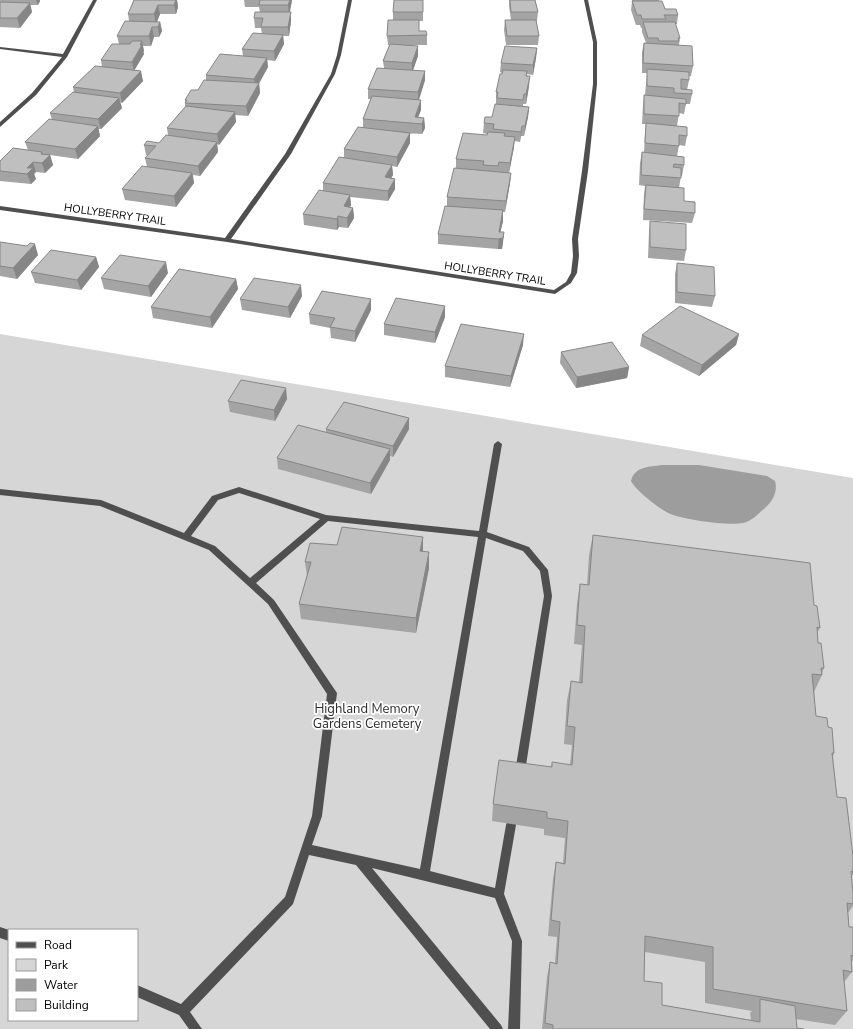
<svg xmlns="http://www.w3.org/2000/svg" width="853" height="1029" font-family="'Nunito Sans',sans-serif">
<rect width="100%" height="100%" fill="#fff"/>
<path fill="#d6d6d6" fill-rule="evenodd" d="M0,334L853,478V1029H0ZM9,930H137V1020H9Z"/>
<path fill="#9d9d9d" d="M662,465H699L767,476L775,481C778,491 773,501 765,508C759,513 751,522 743,523C728,526 688,520 673,515C663,512 636,491 631,481C635,466 649,467 662,465Z"/>
<g fill="none" stroke-linecap="round" stroke-linejoin="round">
<g fill="#4f4f4f" fill-rule="evenodd">
<path d="M498,441L502,444L487,532L529,547L548,570L552,596L525,772L523,775L520,776L517,775L515,772L544,596L540,571L523,551L486,538L430,871L495,888L506,825L507,822L511,820L515,822L516,825L504,894L522,941L520,1029H508L512,941L495,898L372,868L501,1025L503,1029H490L356,865L309,855L293,904L190,1012L202,1029H189L179,1015L137,997V985L181,1004L285,897L312,816L327,694L268,604L209,550L100,506L0,495V489L101,500L184,533L212,496L239,487L326,515L479,531L494,444ZM239,493L320,519L250,578L215,546L191,536L218,500ZM328,521L478,537L420,869L312,845L322,816L337,693L274,600L256,583Z"/>
<polygon points="0,927 9,930 9,941 0,938"/>
</g>
<g fill="#4f4f4f" fill-rule="evenodd">
<polygon points="93,0 97,0 67,57 36,95 0,127 0,122 32,93 62,57 0,49 0,47 63,54"/>
<polygon points="348,0 352,0 341,55 335,74 291,154 231,239 554,290 566,282 571,273 573,256 572,239 582,171 593,84 593,42 584,0 588,0 597,42 597,84 588,171 578,239 579,256 577,273 571,283 555,294 227,242 0,210 0,206 225,238 285,154 331,74 337,55"/>
</g>
</g>
<g fill="#a4a4a4" fill-rule="evenodd">
<polygon points="0,0 40,0 40,1 38,5 30,5 32,12 20,28 0,27"/>
<polygon points="134,0 177,0 178,7 176,14 160,14 157,22 160,22 162,31 159,37 154,37 151,46 143,46 144,54 134,70 143,81 122,103 120,102 122,108 101,129 98,129 100,136 78,159 50,155 53,165 45,173 36,172 34,174 36,179 31,184 0,181 0,161 28,150 25,142 52,120 50,113 74,92 73,87 102,67 101,60 119,44 117,36 129,21 128,14"/>
<polygon points="244,0 292,0 290,12 291,12 291,21 289,36 283,36 284,44 275,61 267,60 268,67 259,83 260,93 248,116 235,115 236,122 219,145 217,144 218,152 200,176 193,175 194,183 176,207 125,200 122,189 147,167 145,158 148,155 146,155 144,145 159,143 168,135 167,128 185,107 185,100 198,90 206,81 206,75 243,56 242,49 262,34 261,28 255,28 254,18 260,12 259,7 245,7"/>
<polygon points="423,0 423,21 419,21 419,31 427,35 427,45 401,45 418,46 418,56 413,70 425,80 419,100 421,110 418,117 424,118 425,128 422,134 405,133 410,133 410,143 397,167 392,166 393,175 391,178 395,179 395,189 388,201 350,197 351,205 350,207 353,208 354,218 348,228 339,227 337,230 304,225 303,214 323,191 323,183 344,158 344,149 363,127 363,119 371,99 368,99 368,89 384,68 383,61 390,45 388,45 387,36 393,20 393,12"/>
<polygon points="509,0 535,0 538,12 537,21 536,21 539,36 538,45 506,45 504,30 505,20 511,20 509,6"/>
<polygon points="632,0 659,0 659,1 665,9 678,15 677,24 675,24 680,38 679,45 693,66 691,76 689,76 689,80 687,90 692,94 690,104 686,104 684,114 679,113 677,126 687,136 685,146 679,145 677,156 684,165 682,176 681,176 679,188 684,201 695,213 692,223 643,220 644,195 645,186 639,185 640,163 642,152 644,153 645,133 646,124 642,124 643,105 644,95 645,95 647,73 642,73 642,52 644,43 646,43 642,32 642,28 641,28 640,25 636,25 631,10 632,2"/>
<polygon points="537,48 536,58 533,75 527,74 529,86 526,104 523,104 523,106 529,107 528,117 524,136 521,136 520,142 514,141 514,147 509,173 511,173 510,183 505,212 503,212 503,221 500,232 504,232 502,249 498,249 438,244 438,234 447,206 447,197 456,169 456,159 487,135 487,134 483,133 484,123 492,117 496,104 496,92 502,73 500,72 501,63"/>
<polygon points="650,221 686,250 684,261 648,258 649,232"/>
<polygon points="0,242 38,255 17,279 0,276"/>
<polygon points="96,257 99,267 81,290 35,283 31,272"/>
<polygon points="677,263 715,296 712,307 675,303 675,274"/>
<polygon points="168,273 151,297 104,289 101,278"/>
<polygon points="236,279 238,289 212,328 153,318 151,307"/>
<polygon points="302,296 290,318 242,310 240,299"/>
<polygon points="371,310 355,342 331,338 330,328 310,324 309,314"/>
<polygon points="445,317 435,343 384,335 384,324"/>
<polygon points="739,334 736,345 699,376 640,346 642,335"/>
<polygon points="523,345 510,387 445,377 445,366"/>
<polygon points="561,352 629,367 627,378 576,388 560,363"/>
<polygon points="287,399 275,421 230,412 228,401"/>
<polygon points="409,418 409,429 393,457 390,456 390,460 371,494 278,469 277,458 326,432 326,429"/>
<path d="M593,535L814,605L820,628L817,633L818,643L824,668L822,673V675L814,692L816,716L828,727L834,753L833,757L837,797L853,856V875L851,877L853,894V906L848,913L849,927L853,932V960L851,962L852,972L844,982L847,1011L835,1025L796,1019L797,1028L804,1029H542L547,977L550,962L555,963L557,937L548,936L553,879L556,862L563,863L565,838L544,835V829L492,821L493,804L551,767L552,762L570,765L572,745L564,744L567,700L571,681L579,682L582,645L574,644L577,603L580,584L587,585L589,555ZM645,952L705,962V1003L752,1011L750,1013L751,1020L662,1005L644,981Z"/>
<polygon points="423,537 423,551 429,568 416,633 301,619 299,604 307,576 305,562 337,545"/>
</g>
<g fill="#868686">
<polygon points="36,0 40,0 40,1 38,5"/>
<polygon points="176,0 177,0 178,7 176,14 174,5"/>
<polygon points="290,0 292,0 289,15 288,5"/>
<polygon points="30,3 32,12 20,28 17,18"/>
<polygon points="158,5 160,14 156,24 154,14"/>
<polygon points="291,12 291,21 289,36 288,27"/>
<polygon points="160,22 162,31 159,37 158,27"/>
<polygon points="152,27 154,37 151,46 149,36"/>
<polygon points="283,35 284,44 275,61 274,51"/>
<polygon points="142,41 144,51 143,52 144,54 134,71 132,62"/>
<polygon points="418,46 418,56 412,73 412,63"/>
<polygon points="537,48 536,58 533,75 533,65"/>
<polygon points="267,58 268,67 256,89 254,79"/>
<polygon points="141,71 143,81 122,103 120,93"/>
<polygon points="425,71 425,80 418,102 418,92"/>
<polygon points="530,76 529,86 526,104 526,94"/>
<polygon points="259,83 260,93 248,116 246,106"/>
<polygon points="119,98 122,108 101,129 98,119"/>
<polygon points="421,100 421,110 416,123 415,117"/>
<polygon points="529,107 528,117 524,136 525,126"/>
<polygon points="235,112 236,122 219,145 217,134"/>
<polygon points="424,118 425,128 422,134 422,124"/>
<polygon points="98,126 100,136 78,159 75,149"/>
<polygon points="522,126 521,136 520,142 521,132"/>
<polygon points="410,133 410,143 397,167 397,157"/>
<polygon points="515,137 514,147 509,173 510,163"/>
<polygon points="217,142 218,152 200,176 198,166"/>
<polygon points="42,152 45,160 50,155 53,165 45,173 42,163 41,154"/>
<polygon points="33,162 36,172 34,174 36,179 31,184 27,174 27,168"/>
<polygon points="392,165 393,175 386,188 385,177"/>
<polygon points="192,173 194,183 176,207 174,196"/>
<polygon points="511,173 510,183 505,212 506,201"/>
<polygon points="395,179 395,189 388,201 388,191"/>
<polygon points="350,195 351,205 344,217 344,206"/>
<polygon points="353,208 354,218 348,228 347,218"/>
<polygon points="503,210 503,221 499,239 504,232 503,243 502,249 498,249 499,232"/>
<polygon points="338,216 339,227 337,230 337,219"/>
<polygon points="35,244 38,255 17,279 13,268"/>
<polygon points="96,257 99,267 81,290 77,280"/>
<polygon points="166,262 168,273 151,297 148,286"/>
<polygon points="236,279 238,289 212,328 210,317"/>
<polygon points="301,285 302,296 290,318 288,307"/>
<polygon points="371,299 371,310 355,342 355,331"/>
<polygon points="445,306 445,317 435,343 435,332"/>
<polygon points="524,334 523,345 510,387 511,376"/>
<polygon points="739,334 736,345 699,376 702,365"/>
<polygon points="629,367 627,378 576,388 577,377"/>
<polygon points="286,388 287,399 275,421 274,410"/>
<polygon points="409,418 409,429 393,457 393,446"/>
<polygon points="390,449 390,460 371,494 370,483"/>
<polygon points="423,537 423,552 420,551"/>
<polygon points="429,552 429,568 416,633 416,618"/>
</g>
<g fill="#bfbfbf" stroke="#868686">
<polygon points="134,0 176,0 174,5 158,5 154,14 128,14"/>
<polygon points="260,0 290,0 288,5 259,5"/>
<polygon points="394,0 423,0 423,12 393,12"/>
<polygon points="510,0 535,0 538,12 511,12"/>
<polygon points="632,1 662,1 665,9 676,9 678,15 664,15 666,19 642,19 641,15 637,15"/>
<polygon points="1,2 30,3 17,18 0,18 0,3"/>
<polygon points="255,12 291,12 288,27 261,27 263,18 254,18"/>
<polygon points="388,20 419,20 419,31 426,31 427,35 387,36"/>
<polygon points="505,20 536,20 539,36 507,36"/>
<polygon points="125,21 160,22 158,27 152,27 149,36 117,36"/>
<polygon points="643,22 675,22 680,38 678,38 679,41 659,41 658,38 648,38"/>
<polygon points="253,33 283,35 274,51 242,49"/>
<polygon points="132,41 142,41 140,45 142,45 132,62 101,60 112,44 130,44"/>
<polygon points="644,43 692,46 693,66 643,63"/>
<polygon points="390,44 418,46 412,63 383,61"/>
<polygon points="505,46 537,48 533,65 501,63"/>
<polygon points="220,54 267,58 254,79 206,75"/>
<polygon points="95,66 141,71 120,93 73,87"/>
<polygon points="377,68 425,71 418,92 368,89"/>
<polygon points="647,69 689,72 689,80 681,79 681,89 692,90 692,94 674,93 674,88 647,86"/>
<polygon points="503,70 527,71 526,76 530,76 526,94 524,94 523,100 497,98 498,92 496,92 500,74 502,74"/>
<polygon points="204,80 259,83 246,106 185,103 187,100 185,100 191,90 198,90"/>
<polygon points="73,92 119,98 98,119 50,113"/>
<polygon points="644,95 686,99 686,104 679,103 679,116 644,114"/>
<polygon points="372,96 421,100 415,117 424,118 422,124 363,119"/>
<polygon points="495,104 529,107 525,126 522,126 521,132 493,129 494,124 484,123 485,117 492,117"/>
<polygon points="186,106 235,112 217,134 167,128"/>
<polygon points="49,119 98,126 75,149 25,142"/>
<polygon points="646,123 687,127 687,136 679,135 679,146 645,143"/>
<polygon points="358,127 410,133 397,157 344,149"/>
<polygon points="488,132 505,133 504,136 515,137 510,163 499,162 498,166 483,165 484,161 456,159 463,133 487,135"/>
<polygon points="166,135 217,142 198,166 145,158 156,146 144,145 147,141 159,143"/>
<polygon points="13,148 42,152 41,154 50,155 42,163 33,162 27,168 33,168 27,174 0,171 0,161"/>
<polygon points="642,152 684,157 684,165 674,164 673,167 681,168 681,178 641,175"/>
<polygon points="339,157 392,165 385,177 395,179 388,191 323,183"/>
<polygon points="142,166 192,173 174,196 122,189"/>
<polygon points="454,168 511,173 506,201 447,197"/>
<polygon points="646,185 684,188 684,201 695,202 695,213 644,209"/>
<polygon points="319,190 350,195 344,206 353,208 347,218 338,216 337,219 303,214"/>
<polygon points="445,206 503,210 499,232 504,232 503,238 498,239 438,234"/>
<polygon points="650,221 686,224 686,250 650,247"/>
<polygon points="0,242 27,246 30,243 35,244 13,268 0,266"/>
<polygon points="51,250 96,257 77,280 31,272"/>
<polygon points="120,255 166,262 148,286 101,278"/>
<polygon points="677,263 714,267 715,296 677,292"/>
<polygon points="179,269 236,279 210,317 151,307"/>
<polygon points="254,278 301,285 288,307 240,299"/>
<polygon points="322,291 371,299 355,331 330,327 335,318 309,314"/>
<polygon points="396,298 445,306 435,332 384,324"/>
<polygon points="680,306 739,334 702,365 642,335"/>
<polygon points="461,324 524,334 511,376 445,366"/>
<polygon points="612,342 629,367 577,377 561,352"/>
<polygon points="241,380 286,388 274,410 228,401"/>
<polygon points="344,402 409,418 393,446 326,429"/>
<polygon points="298,425 390,449 370,483 277,458"/>
<polygon points="342,527 423,537 420,551 429,552 416,618 299,604 311,562 305,562 310,543 337,545"/>
<polygon points="593,535 810,563 814,605 817,606 820,628 817,627 818,643 821,643 824,668 821,668 822,675 812,674 816,716 827,718 828,727 832,728 834,753 832,753 837,797 846,798 853,856 853,872 851,871 853,894 853,904 847,903 849,927 853,927 853,956 851,955 852,972 843,970 847,1011 713,989 713,947 645,936 644,981 662,983 662,1005 760,1022 760,999 795,1006 797,1028 804,1029 553,1029 553,1025 545,1023 550,962 557,964 560,922 551,920 556,862 565,864 568,821 547,818 547,812 493,804 499,760 552,767 552,762 572,765 575,727 567,726 571,681 582,683 585,626 577,625 580,584 589,585"/>
</g>
<g text-anchor="middle" stroke-width="3.5" stroke-linejoin="round" paint-order="stroke">
<g font-size="11" fill="#000" stroke="#fff">
<text transform="translate(115 214) rotate(8)" y="4">HOLLYBERRY TRAIL</text>
<text transform="translate(495 273) rotate(9)" y="4">HOLLYBERRY TRAIL</text>
</g>
<g font-size="13" fill="#2d2d2d" stroke="#fff">
<text x="367" y="713">Highland Memory<tspan x="367" dy="15">Gardens Cemetery</tspan></text>
</g>
</g>
<rect x="8" y="929" width="130" height="92" fill="#ffffff" stroke="#999999"/>
<rect x="16" y="942" width="20" height="6" fill="#4f4f4f" stroke="#999999"/>
<text x="44" y="949" font-size="12" fill="#000000">Road</text>
<rect x="16" y="959" width="20" height="12" fill="#d6d6d6" stroke="#999999"/>
<text x="44" y="969" font-size="12" fill="#000000">Park</text>
<rect x="16" y="979" width="20" height="12" fill="#9d9d9d" stroke="#999999"/>
<text x="44" y="989" font-size="12" fill="#000000">Water</text>
<rect x="16" y="999" width="20" height="12" fill="#bfbfbf" stroke="#999999"/>
<text x="44" y="1009" font-size="12" fill="#000000">Building</text>
</svg>
